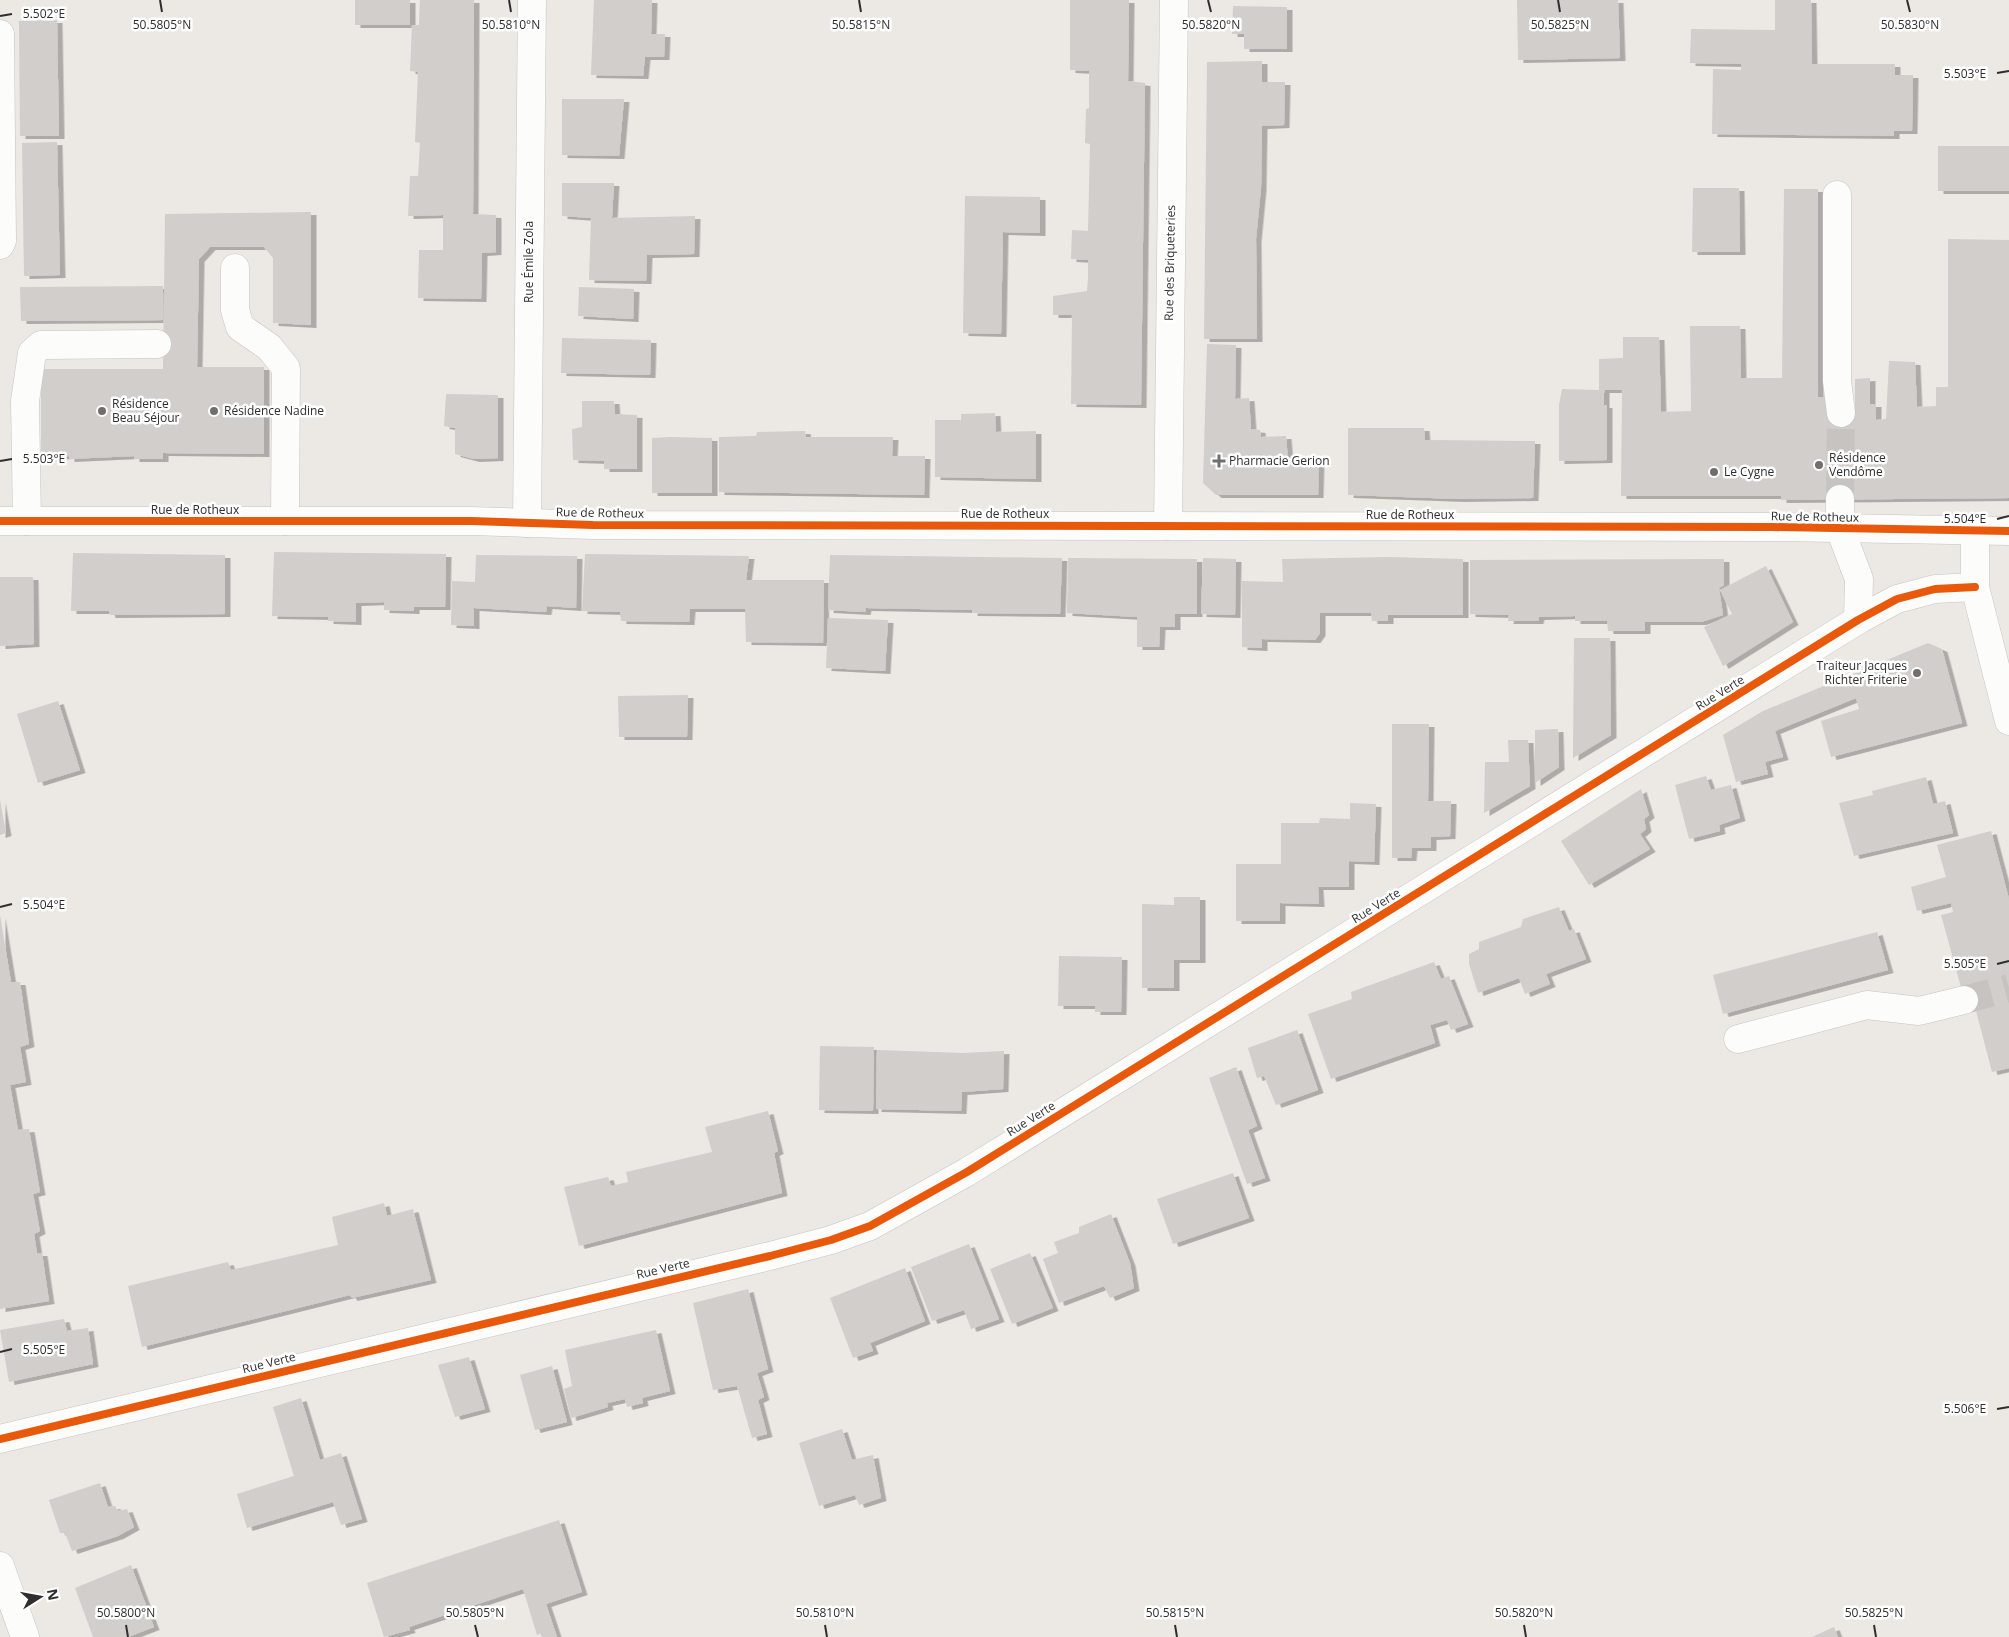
<svg xmlns="http://www.w3.org/2000/svg" width="2009" height="1637" font-family="'Open Sans',sans-serif">
<defs>
<filter id="shadow"><feDropShadow dx="5.5" dy="3" stdDeviation="0" flood-color="#0004"/></filter>
</defs>
<rect width="100%" height="100%" fill="#ece8e4"/>
<g fill="#d1cecb" filter="url(#shadow)">
<rect x="355" y="0" width="55" height="25"/>
<polygon points="420,0 474,0 473,214 496,215 496,252 482,253 481,299 418,298 419,250 443,250 443,215 408,216 410,176 418,176 420,143 415,142 418,72 410,71 412,25 419,25"/>
<polygon points="594,0 652,0 651,34 665,34 664,57 645,57 643,76 591,75"/>
<polygon points="1070,0 1129,0 1128,81 1145,83 1141,405 1071,404 1072,315 1053,315 1053,296 1087,291 1088,279 1088,260 1071,259 1072,230 1088,231 1090,144 1085,143 1086,109 1089,108 1089,71 1070,70"/>
<polygon points="1517,0 1618,0 1620,58 1518,60"/>
<polygon points="1775,0 1811,0 1812,64 1895,64 1895,75 1913,75 1912,131 1894,131 1894,136 1712,134 1713,69 1741,70 1741,64 1690,63 1691,29 1775,30"/>
<polygon points="1233,6 1287,7 1287,49 1244,49 1244,34 1232,34"/>
<polygon points="57,20 59,136 20,136 19,21"/>
<polygon points="1262,61 1262,82 1285,82 1284,125 1262,126 1261,188 1256,239 1257,339 1204,339 1207,62"/>
<polygon points="562,99 624,99 619,156 562,155"/>
<polygon points="57,142 60,275 24,276 22,143"/>
<rect x="1938" y="146" width="71" height="45"/>
<polygon points="562,183 614,183 612,218 695,216 694,254 647,255 646,281 589,280 591,218 562,216"/>
<polygon points="1693,188 1739,188 1740,252 1692,252"/>
<polygon points="1784,189 1818,189 1818,397 1827,397 1828,414 1855,413 1855,379 1870,378 1870,404 1876,404 1876,420 1886,419 1889,361 1915,362 1917,407 1936,406 1936,387 1948,387 1948,239 2009,240 2009,498 1781,500 1781,496 1621,496 1622,390 1604,390 1604,405 1607,405 1607,460 1559,461 1559,405 1562,389 1599,390 1599,359 1623,358 1623,337 1659,337 1661,412 1691,411 1690,326 1740,326 1741,378 1782,378"/>
<polygon points="965,196 1040,197 1040,233 1003,232 1001,334 963,333"/>
<polygon points="311,212 311,325 273,323 273,258 264,247 210,247 199,259 197,367 264,367 264,454 163,453 163,459 134,459 134,456 69,459 69,456 41,457 41,369 163,369 165,214"/>
<polygon points="163,286 163,320 21,321 20,287"/>
<polygon points="579,287 634,289 633,319 578,316"/>
<polygon points="562,338 651,340 650,375 561,373"/>
<polygon points="1207,344 1236,345 1235,399 1249,398 1251,429 1260,430 1261,437 1286,436 1288,460 1319,459 1318,495 1216,495 1203,483"/>
<polygon points="446,394 498,395 498,458 474,459 455,454 455,428 444,426"/>
<polygon points="582,401 614,401 615,414 637,415 637,469 604,469 604,461 573,460 572,429 582,427"/>
<polygon points="995,413 996,432 1036,431 1036,479 935,477 935,420 961,420 961,414"/>
<polygon points="1348,428 1424,428 1425,440 1535,441 1533,498 1459,499 1348,495"/>
<polygon points="805,431 806,437 893,437 892,456 925,456 924,495 719,492 719,437 756,436 757,432"/>
<polygon points="671,437 712,438 712,493 652,493 652,438"/>
<polygon points="274,552 446,554 445,607 414,607 414,611 384,610 384,602 356,603 356,622 328,621 328,617 272,616"/>
<polygon points="73,553 225,555 225,614 110,615 109,611 71,611"/>
<polygon points="585,554 749,556 746,580 824,580 823,643 746,642 745,609 690,609 689,622 621,621 620,612 582,611"/>
<polygon points="476,555 577,556 576,608 547,606 546,612 474,608 474,626 451,625 452,581 475,582"/>
<polygon points="830,555 1062,558 1060,614 972,613 972,610 866,608 865,612 828,610"/>
<polygon points="1389,557 1463,559 1463,615 1388,615 1388,621 1372,621 1371,613 1320,613 1320,633 1315,640 1262,639 1262,648 1242,647 1242,581 1283,582 1282,559"/>
<polygon points="1068,558 1197,559 1197,614 1175,614 1175,627 1160,627 1159,647 1137,647 1137,617 1067,613"/>
<polygon points="1203,558 1236,559 1235,615 1201,614"/>
<polygon points="1724,559 1724,585 1719,588 1723,615 1701,622 1645,622 1645,631 1608,631 1607,621 1575,621 1575,616 1539,617 1538,621 1508,621 1509,615 1470,614 1470,560"/>
<polygon points="1766,566 1793,622 1723,666 1704,627 1732,614 1720,590"/>
<polygon points="0,577 33,577 34,644 0,646"/>
<polygon points="828,618 888,620 885,671 826,668"/>
<polygon points="1574,638 1610,638 1611,735 1573,758"/>
<polygon points="1928,643 1942,649 1962,723 1831,757 1821,721 1859,709 1856,698 1775,731 1783,757 1765,762 1768,774 1736,782 1723,735 1763,711"/>
<polygon points="688,695 687,737 619,737 618,696"/>
<polygon points="58,701 80,770 38,783 17,714"/>
<polygon points="1392,724 1429,724 1428,801 1451,801 1450,836 1431,837 1431,848 1412,848 1411,858 1392,858"/>
<polygon points="1558,729 1559,767 1535,783 1535,730"/>
<polygon points="1508,740 1528,740 1530,786 1484,813 1485,762 1509,762"/>
<polygon points="1706,776 1711,790 1731,785 1740,818 1719,825 1720,831 1689,839 1675,785"/>
<polygon points="1926,777 1933,804 1945,801 1953,833 1854,856 1839,803 1873,795 1872,791"/>
<polygon points="1641,789 1649,815 1644,819 1646,829 1640,834 1650,849 1589,885 1561,841"/>
<polygon points="0,800 6,833 0,835"/>
<polygon points="1350,803 1376,804 1374,862 1349,861 1349,887 1318,887 1319,904 1280,903 1280,921 1236,921 1236,864 1281,864 1281,823 1319,823 1320,818 1350,819"/>
<polygon points="1991,831 2009,899 2009,1068 1992,1072 1975,1007 1967,1009 1941,915 1953,912 1951,903 1917,911 1911,887 1946,877 1937,845"/>
<polygon points="1174,897 1200,897 1200,960 1174,960 1174,988 1142,988 1142,904 1174,905"/>
<polygon points="1559,907 1569,931 1574,929 1586,959 1546,974 1550,984 1525,994 1519,978 1478,993 1469,964 1469,954 1479,949 1479,942 1521,927 1523,919"/>
<polygon points="0,915 11,982 20,982 29,1044 20,1047 26,1082 10,1085 18,1130 29,1129 40,1192 33,1194 40,1231 34,1234 37,1253 42,1253 49,1301 0,1309"/>
<polygon points="1877,932 1888,970 1723,1014 1713,975"/>
<polygon points="1059,956 1122,957 1121,1012 1095,1012 1095,1006 1058,1006"/>
<polygon points="1434,962 1441,979 1449,976 1468,1024 1451,1030 1447,1020 1430,1025 1435,1043 1331,1079 1308,1014 1352,999 1351,992"/>
<polygon points="1297,1030 1318,1090 1276,1105 1264,1076 1257,1078 1248,1048"/>
<polygon points="820,1046 874,1047 873,1111 819,1110"/>
<polygon points="877,1050 963,1053 1004,1051 1003,1089 962,1092 961,1111 876,1109"/>
<polygon points="1236,1067 1257,1126 1248,1130 1265,1178 1247,1184 1209,1078"/>
<polygon points="768,1111 778,1151 774,1153 782,1193 579,1246 564,1187 608,1177 611,1186 628,1182 626,1172 712,1152 705,1127"/>
<polygon points="1233,1173 1249,1218 1173,1244 1157,1199"/>
<polygon points="384,1203 387,1216 413,1209 431,1280 352,1298 350,1295 142,1347 128,1286 228,1262 231,1270 338,1245 332,1217"/>
<polygon points="1111,1214 1130,1263 1134,1288 1110,1298 1104,1286 1059,1303 1043,1259 1058,1253 1054,1242 1079,1233 1079,1227"/>
<polygon points="969,1244 999,1319 971,1329 964,1310 932,1321 911,1267"/>
<polygon points="1030,1253 1053,1308 1012,1324 990,1269"/>
<polygon points="905,1268 925,1321 870,1343 873,1351 853,1358 830,1298"/>
<polygon points="748,1289 768,1369 757,1373 764,1397 758,1400 767,1434 752,1438 737,1386 713,1390 693,1303"/>
<polygon points="64,1319 67,1331 88,1328 93,1364 9,1382 0,1330"/>
<polygon points="656,1330 670,1391 642,1398 643,1403 627,1407 625,1399 607,1403 608,1407 571,1418 564,1389 572,1386 565,1350"/>
<polygon points="469,1357 485,1409 455,1417 438,1365"/>
<polygon points="552,1366 567,1422 535,1430 520,1375"/>
<polygon points="301,1398 320,1460 341,1453 362,1519 341,1525 333,1502 247,1528 237,1494 294,1476 273,1407"/>
<polygon points="842,1429 852,1460 873,1455 881,1498 859,1505 855,1495 819,1506 799,1443"/>
<polygon points="100,1483 108,1507 115,1506 118,1511 127,1509 134,1527 118,1536 72,1551 65,1533 60,1533 49,1500"/>
<polygon points="559,1520 582,1592 546,1604 557,1637 543,1637 542,1633 537,1635 523,1589 409,1627 410,1630 384,1637 367,1583"/>
<polygon points="131,1565 154,1627 128,1637 93,1637 75,1588"/>
<polygon points="1834,1627 1838,1637 1812,1637"/>
</g>
<g fill="none" stroke-linecap="round" stroke-linejoin="round">
<g stroke="#c6c3c0" stroke-width="28" stroke-dasharray="28 14" stroke-linecap="butt">
<polyline points="1840,499 1841,413"/>
<polyline points="1964,1000 2009,988"/>
</g>
<defs>
<g id="minor">
<polyline points="0,34 2,241 0,245"/>
<polyline points="1837,195 1837,381 1841,413"/>
<polyline points="235,268 235,310 240,327 269,347 286,368 285,521"/>
<polyline points="1840,499 1840,529 1859,579 1858,620"/>
<polyline points="0,521 471,521 593,525 1772,527 2009,531"/>
<polyline points="27,521 25,401 32,353 41,345 157,344"/>
<polyline points="527,523 532,0"/>
<polyline points="1168,526 1174,0"/>
<polyline points="1975,531 1975,587 2009,721"/>
<polyline points="1738,1039 1867,1005 1919,1011 1964,1000"/>
<polyline points="0,1439 770,1256 831,1240 870,1226 967,1172 1858,620 1897,599 1935,589 1975,587"/>
<polyline points="0,1566 25,1637"/>
</g>
</defs>
<use href="#minor" stroke="#c5c4c5" stroke-width="29"/>
<use href="#minor" stroke="#fcfcfb" stroke-width="28"/>
<defs>
<g id="cycleway">
<polyline points="0,521 471,521 593,525 1772,527 2009,531"/>
<polyline points="0,1439 770,1256 831,1240 870,1226 967,1172 1858,620 1897,599 1935,589 1975,587"/>
</g>
</defs>
<use href="#cycleway" stroke="#fff" stroke-width="11"/>
<use href="#cycleway" stroke="#e8590c" stroke-width="8"/>
</g>
<path fill="none" stroke="#2e2e2e" stroke-width="2" d="M160,0L162,12M509,0L511,12M859,0L861,12M1208,0L1211,12M1558,0L1560,12M1907,0L1910,12M0,16L12,14M1997,73L2009,71M0,461L12,459M1997,519L2009,516M0,907L12,904M1997,964L2009,961M0,1352L12,1349M1997,1409L2009,1407M126,1625L128,1637M475,1625L478,1637M825,1625L827,1637M1175,1625L1177,1637M1524,1625L1526,1637M1874,1625L1876,1637"/>
<g fill="#706f6e" stroke="#fff" stroke-width="2">
<circle cx="102" cy="411" r="5"/>
<circle cx="214" cy="411" r="5"/>
<path d="M1216.5 453.5h5v5h5v5h-5v5h-5v-5h-5v-5h5z"/>
<circle cx="1819" cy="465" r="5"/>
<circle cx="1714" cy="472" r="5"/>
<circle cx="1917" cy="673" r="5"/>
</g>
<g text-anchor="middle" stroke-width="5" stroke-linejoin="round" paint-order="stroke">
<g font-size="12" fill="#2e2e2e" stroke="#fff">
<text transform="translate(529 262) rotate(-90)" y="4">Rue Émile Zola</text>
<text transform="translate(1170 263) rotate(-89)" y="4">Rue des Briqueteries</text>
<text x="195" y="514">Rue de Rotheux</text>
<text transform="translate(600 513) rotate(1)" y="4">Rue de Rotheux</text>
<text x="1005" y="518">Rue de Rotheux</text>
<text x="1410" y="519">Rue de Rotheux</text>
<text transform="translate(1815 517) rotate(1)" y="4">Rue de Rotheux</text>
<text transform="translate(1720 693) rotate(-32)" y="4">Rue Verte</text>
<text transform="translate(1376 906) rotate(-32)" y="4">Rue Verte</text>
<text transform="translate(1031 1119) rotate(-32)" y="4">Rue Verte</text>
<text transform="translate(663 1269) rotate(-13)" y="4">Rue Verte</text>
<text transform="translate(269 1363) rotate(-14)" y="4">Rue Verte</text>
</g>
<g font-size="12" fill="#2e2e2e" stroke="#fff" text-anchor="start">
<text x="112" y="408">Résidence<tspan x="112" dy="14">Beau Séjour</tspan></text>
<text x="224" y="415">Résidence Nadine</text>
<text x="1829" y="462">Résidence<tspan x="1829" dy="14">Vendôme</tspan></text>
<text x="1229" y="465">Pharmacie Gerion</text>
<text x="1724" y="476">Le Cygne</text>
<text x="1907" y="670" text-anchor="end">Traiteur Jacques<tspan x="1907" dy="14">Richter Friterie</tspan></text>
</g>
</g>
<g font-size="12" text-anchor="middle" fill="#2e2e2e" stroke="#fff" stroke-width="5" stroke-linejoin="round" paint-order="stroke">
<text x="44" y="18">5.502°E</text>
<text x="162" y="29">50.5805°N</text>
<text x="511" y="29">50.5810°N</text>
<text x="861" y="29">50.5815°N</text>
<text x="1211" y="29">50.5820°N</text>
<text x="1560" y="29">50.5825°N</text>
<text x="1910" y="29">50.5830°N</text>
<text x="1965" y="78">5.503°E</text>
<text x="44" y="463">5.503°E</text>
<text x="1965" y="523">5.504°E</text>
<text x="44" y="909">5.504°E</text>
<text x="1965" y="968">5.505°E</text>
<text x="44" y="1354">5.505°E</text>
<text x="1965" y="1413">5.506°E</text>
<text x="126" y="1617">50.5800°N</text>
<text x="475" y="1617">50.5805°N</text>
<text x="825" y="1617">50.5810°N</text>
<text x="1175" y="1617">50.5815°N</text>
<text x="1524" y="1617">50.5820°N</text>
<text x="1874" y="1617">50.5825°N</text>
</g>
<g transform="translate(40 1597) rotate(79)" stroke="#ffffff" stroke-width="4" paint-order="stroke">
<path d="M0-4L9 19L0 12L-9 19Z" fill="#2e2e2e"/>
<text y="-8" font-size="14" font-weight="bold" text-anchor="middle" fill="#2e2e2e">N</text>
</g>
</svg>
